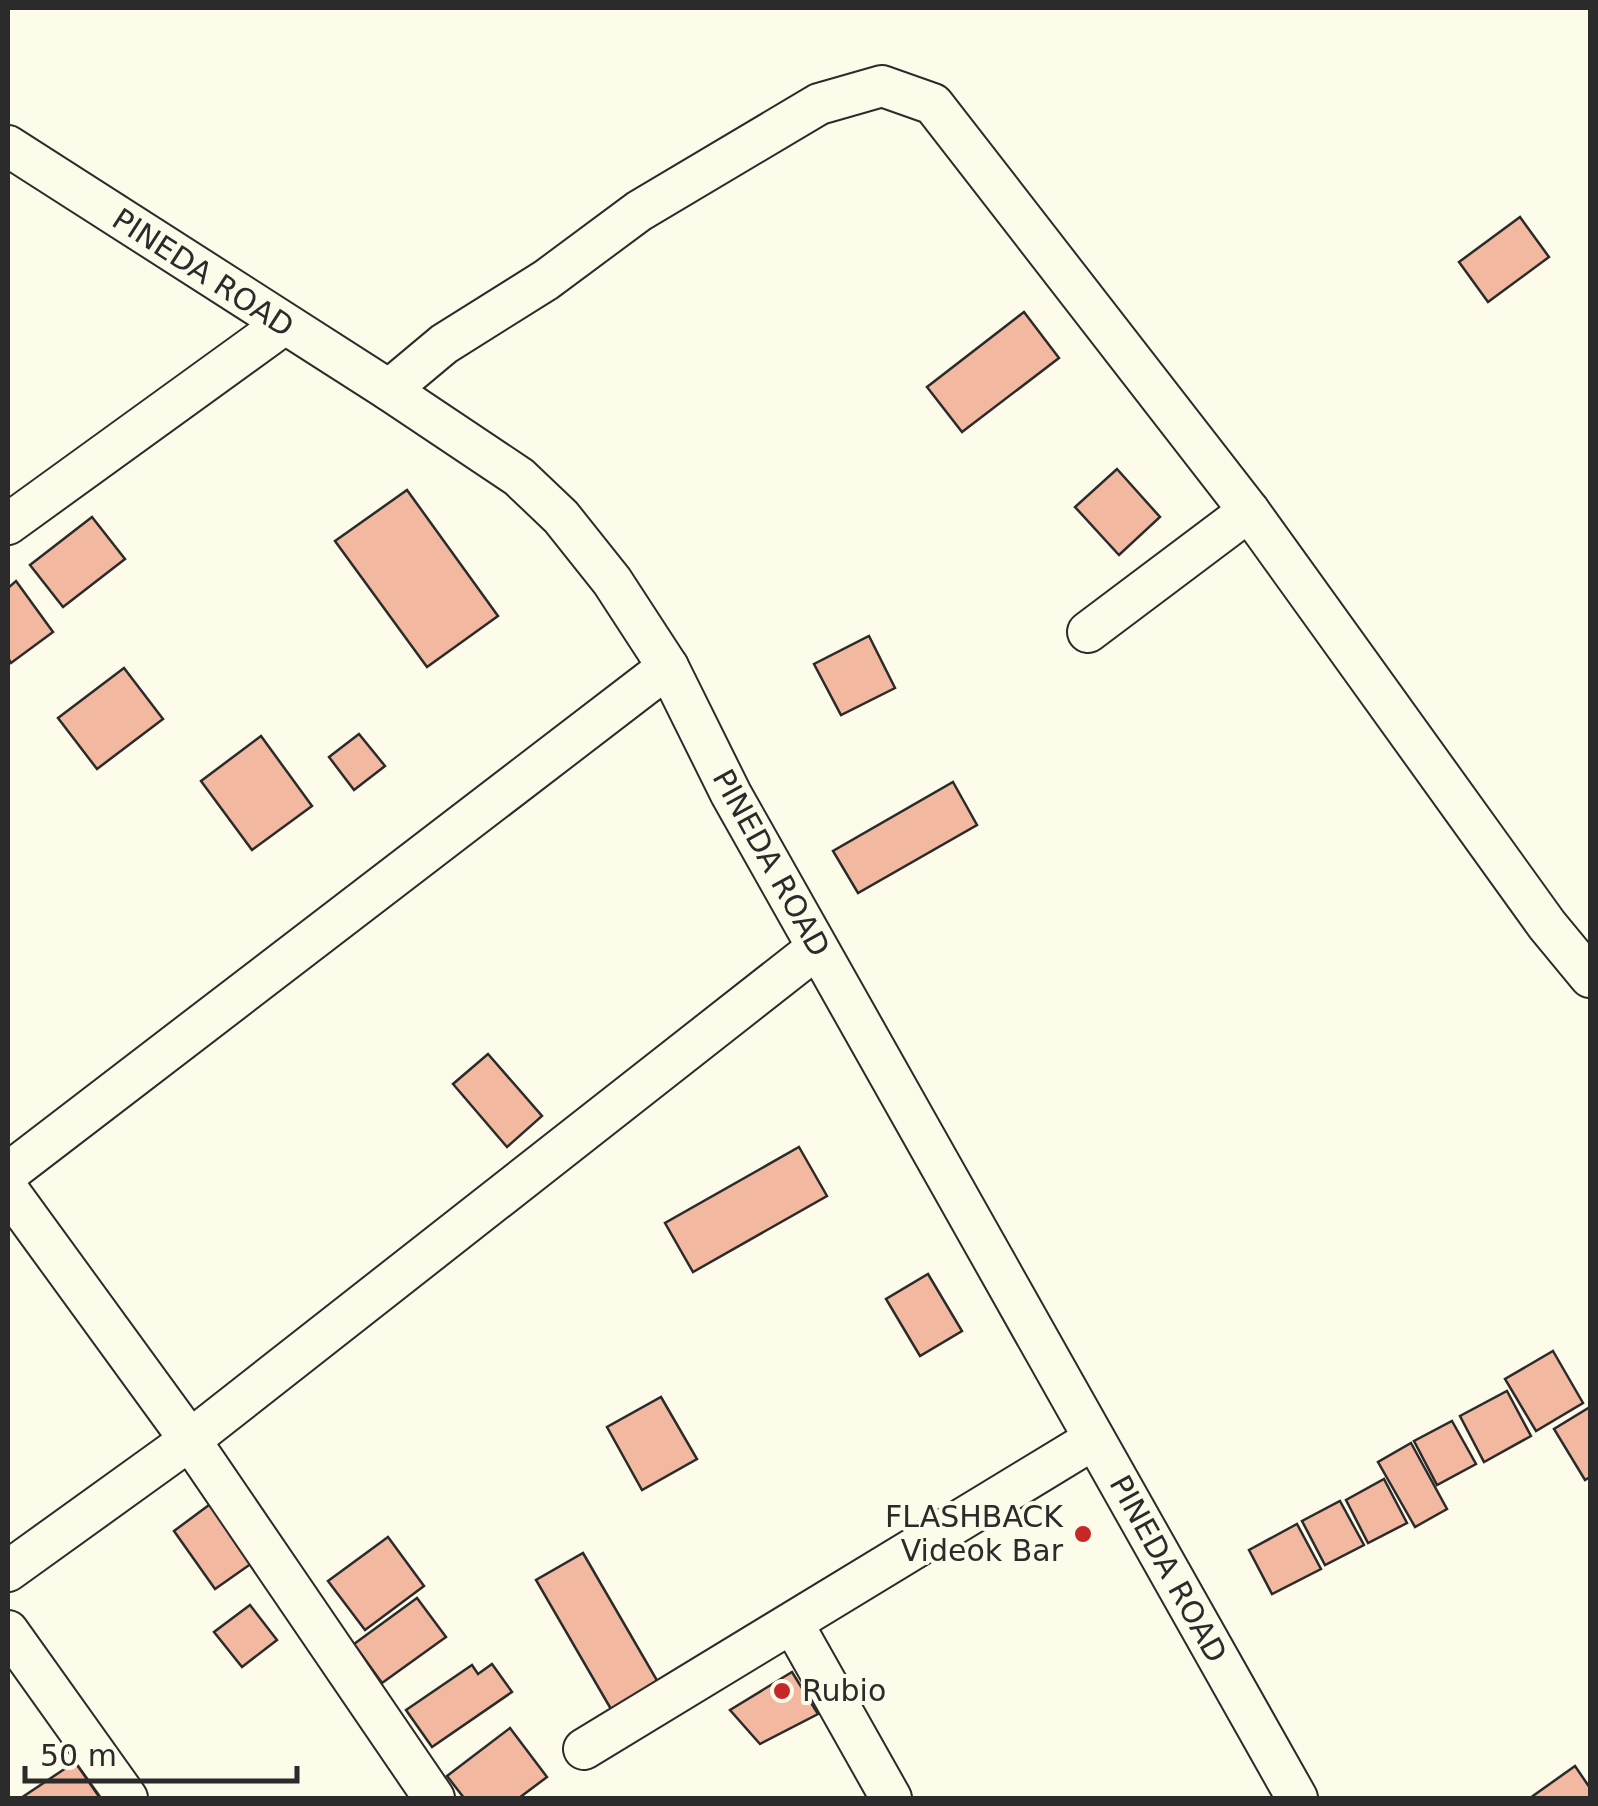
<svg xmlns="http://www.w3.org/2000/svg" width="1598" height="1806" font-family="'DejaVu Sans',sans-serif">
<rect width="100%" height="100%" fill="#fdfbea"/>
<g fill="#f2b8a0" stroke="#2b2b2b" stroke-width="2.5">
<polygon points="1520,217 1549,257 1488,302 1459,262"/>
<polygon points="1024,312 1059,358 962,432 927,387"/>
<polygon points="1117,469 1160,517 1119,555 1075,507"/>
<polygon points="407,490 498,616 427,667 335,541"/>
<polygon points="92,517 125,559 63,607 30,565"/>
<polygon points="16,581 53,632 11,663 8,658 8,588"/>
<polygon points="869,636 895,688 841,715 814,664"/>
<polygon points="124,668 163,719 97,769 58,718"/>
<polygon points="359,734 385,766 354,790 329,757"/>
<polygon points="261,736 312,806 252,850 201,781"/>
<polygon points="953,782 977,825 858,893 833,851"/>
<polygon points="488,1054 542,1116 507,1147 453,1084"/>
<polygon points="799,1147 827,1196 693,1272 665,1223"/>
<polygon points="928,1274 962,1331 920,1356 886,1299"/>
<polygon points="1553,1351 1583,1403 1536,1431 1505,1379"/>
<polygon points="1507,1391 1531,1436 1484,1462 1460,1416"/>
<polygon points="661,1397 697,1459 642,1490 607,1427"/>
<polygon points="1590,1407 1590,1477 1585,1480 1554,1429"/>
<polygon points="1452,1421 1476,1464 1437,1485 1414,1441"/>
<polygon points="1411,1443 1447,1509 1415,1527 1378,1462"/>
<polygon points="1384,1479 1407,1523 1368,1543 1346,1500"/>
<polygon points="1340,1501 1364,1545 1325,1565 1302,1521"/>
<polygon points="213,1502 255,1561 215,1589 174,1531"/>
<polygon points="1297,1524 1321,1569 1272,1594 1249,1550"/>
<polygon points="388,1537 424,1586 365,1630 328,1581"/>
<polygon points="583,1553 662,1689 615,1716 536,1580"/>
<polygon points="417,1598 446,1637 382,1683 354,1644"/>
<polygon points="250,1605 277,1640 242,1667 214,1632"/>
<polygon points="492,1664 512,1692 432,1747 406,1710 472,1665 478,1674"/>
<polygon points="792,1672 818,1714 760,1744 730,1710"/>
<polygon points="510,1728 547,1777 519,1798 464,1798 447,1776"/>
<polygon points="75,1762 100,1798 21,1798"/>
<polygon points="1575,1766 1590,1788 1590,1798 1530,1798"/>
</g>
<g fill="none" stroke-linecap="round" stroke-linejoin="round">
<defs>
<g id="minor">
<polyline points="8,146 389,390 519,477 561,517 612,581 668,667 731,794 1297,1798"/>
<polyline points="389,390 444,344 546,280 639,211 819,104 882,86 933,104 1249,511 1547,925 1590,977"/>
<polyline points="8,524 283,325"/>
<polyline points="1088,632 1249,511"/>
<polyline points="8,1173 668,667"/>
<polyline points="8,1190 190,1440 434,1798"/>
<polyline points="8,1571 190,1440 817,948"/>
<polyline points="793,1624 891,1798"/>
<polyline points="8,1631 127,1798"/>
<polyline points="584,1749 1094,1439"/>
</g>
</defs>
<use href="#minor" stroke="#2b2b2b" stroke-width="44"/>
<use href="#minor" stroke="#fdfbea" stroke-width="40"/>
</g>
<g fill="#c62828" stroke="#fdfbea" stroke-width="4">
<circle cx="1083" cy="1534" r="10"/>
<circle cx="782" cy="1691" r="10"/>
</g>
<g text-anchor="middle" stroke-width="8" stroke-linejoin="round" paint-order="stroke">
<g font-size="30" fill="#2b2b2b" stroke="#fdfbea">
<text transform="translate(203 273) rotate(33)" y="10">PINEDA ROAD</text>
<text transform="translate(771 863) rotate(61)" y="10">PINEDA ROAD</text>
<text transform="translate(1168 1569) rotate(61)" y="10">PINEDA ROAD</text>
</g>
<g font-size="30" fill="#2b2b2b" stroke="#fdfbea" text-anchor="end">
<text x="1063" y="1527">FLASHBACK<tspan x="1063" dy="34">Videok Bar</tspan></text>
<text x="802" y="1701" text-anchor="start">Rubio</text>
</g>
</g>
<rect width="1598" height="1806" fill="none" stroke="#2b2b2b" stroke-width="20"/>
<path d="M25 1766v15h272v-15" fill="none" stroke="#2b2b2b" stroke-width="5"/>
<text x="40" y="1766" font-size="30" fill="#2b2b2b" stroke="#fdfbea" stroke-width="8" paint-order="stroke">50 m</text>
</svg>
